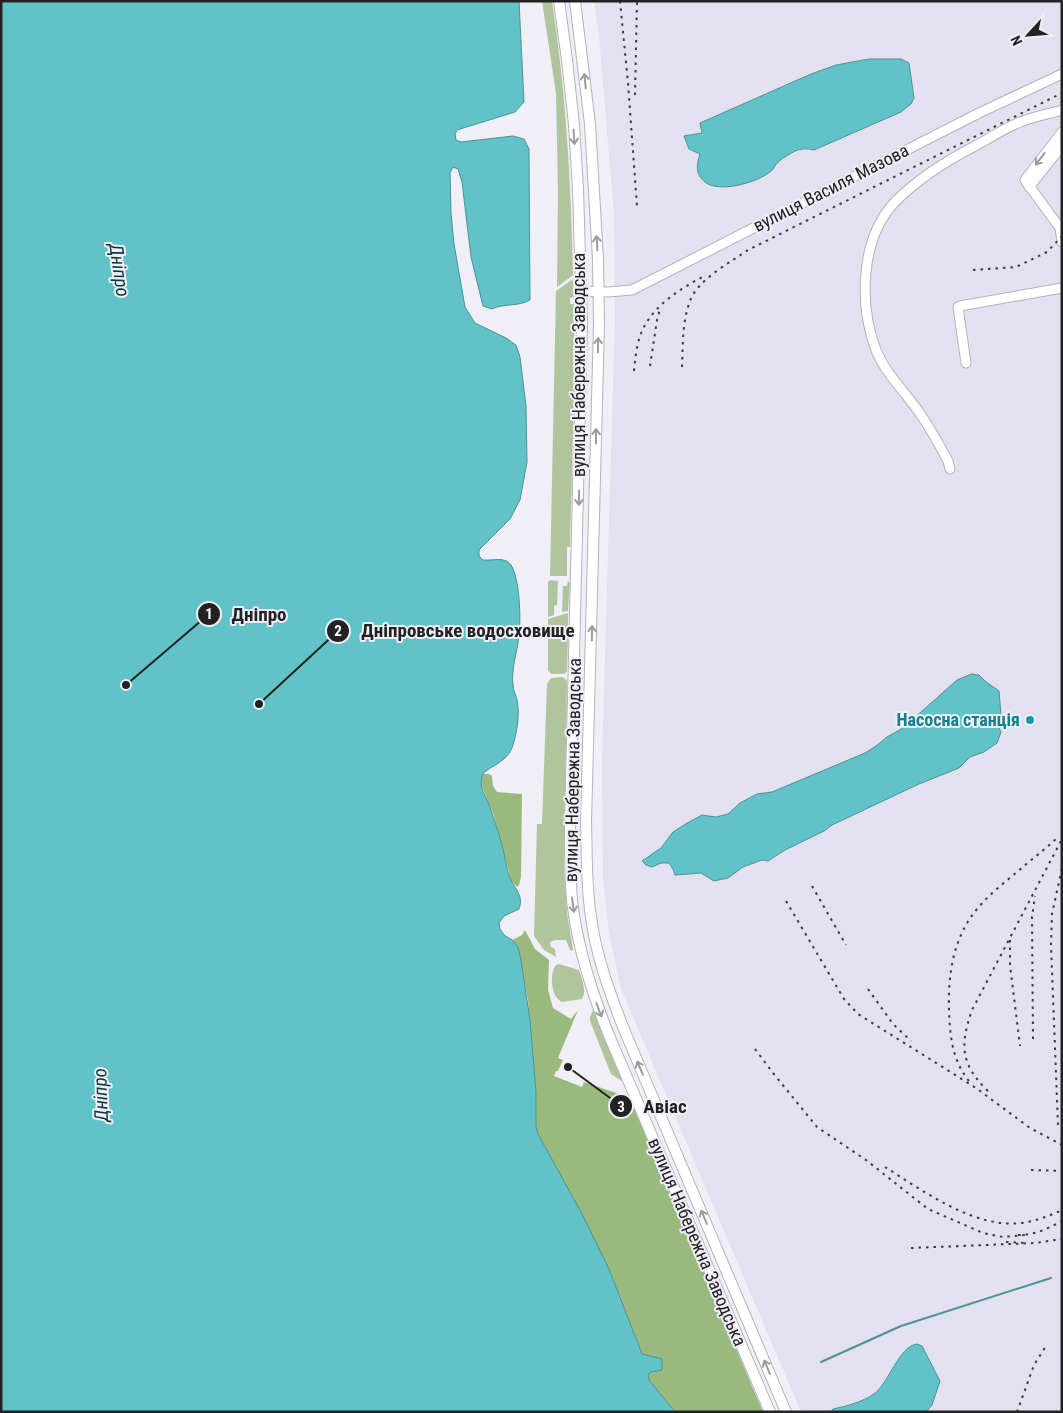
<svg xmlns="http://www.w3.org/2000/svg" width="1063" height="1413" font-family="'Roboto Condensed',sans-serif">
<rect width="100%" height="100%" fill="#f0eef6"/>
<polygon fill="#e3e0ef" points="594,1 1062,1 1062,1412 801,1412 621,989 609,933 603,878 602,760 615,319 614,214 599,35"/>
<g fill="#b0c59e">
<path d="M542,1H552C566,92 571,183 573,275L557,287L558,191L556,93Z"/>
<polygon points="573,279 574,297 570,298 570,304 574,304 574,398 570,547 567,547 567,576 550,576 556,291"/>
<polygon points="550,580 558,581 557,605 554,606 554,615 548,617 548,582"/>
<polygon points="568,581 570,583 568,611 562,612 563,586 567,586"/>
<polygon points="568,613 568,629 551,627 548,624 548,619"/>
<polygon points="552,632 552,635 558,635 559,632 568,634 567,671 564,674 551,674 548,670 548,634"/>
<polygon points="563,677 567,681 564,865 567,913 573,949 572,951 570,950 566,940 555,940 550,942 551,947 555,949 556,957 544,950 534,936 537,824 542,824 547,684 551,678"/>
<path d="M559,964L579,970C582,979 587,991 582,999L562,1002C551,997 549,974 556,965Z"/>
<polygon points="593,1010 623,1082 611,1074 590,1021 590,1017"/>
</g>
<g fill="#99ba7c">
<polygon points="483,774 489,774 492,776 493,786 497,792 522,794 521,877 519,885 517,887 511,880 494,816 483,789 481,781"/>
<polygon points="525,930 535,949 549,960 548,990 553,1008 571,1019 578,1010 558,1058 563,1060 558,1071 556,1071 554,1076 582,1087 584,1082 622,1095 631,1100 763,1412 675,1412 649,1380 648,1375 651,1372 662,1370 662,1359 642,1354 609,1269 538,1134 536,1126 536,1092 528,1000 518,948 512,940 522,935"/>
</g>
<g fill="#61c2c8" stroke="#4e9297">
<path d="M1,1H519L524,102L515,112L457,130L455,134L456,140L461,142L513,136L524,139L529,149L530,300C518,307 504,303 492,309L483,306L471,257L462,182L458,169L453,167L450,173L451,213L454,244L465,307L475,323L506,338L516,345L520,357L526,406L527,462L520,500L510,519L479,550V556L483,560C493,561 505,556 511,565C520,579 521,620 519,636C517,653 511,669 513,685C513,690 516,695 517,700C520,713 517,732 513,745C507,765 486,766 482,776C479,785 484,794 488,802C493,816 498,830 502,845C505,856 506,868 510,878C515,889 524,896 519,909L504,916L499,923L500,929L504,935L512,940L518,947L521,960L530,1020L536,1092V1126L538,1134L581,1212L609,1269L642,1354L662,1359V1370L651,1372L648,1375L649,1380L675,1412H1Z"/>
<path d="M869,59H901L909,63L914,98L911,104L901,112L814,150C809,149 804,148 798,150C792,152 783,158 778,162C775,165 774,169 771,171C759,182 723,192 708,184C695,176 696,166 700,154L689,149L684,136L702,133L700,123L811,74L836,65Z"/>
<polygon points="971,674 979,675 985,681 999,691 1001,715 997,723 1001,732 997,743 984,752 970,757 959,768 919,784 832,825 824,831 785,850 768,861 762,860 743,867 728,878 714,881 701,873 675,875 673,869 669,863 661,863 652,867 646,865 642,861 661,848 673,832 687,823 702,815 716,817 728,814 740,803 757,794 772,792 865,753 876,746 887,737 903,728 957,680"/>
<path d="M917,1344L922,1346L940,1381L932,1405L926,1412H831L833,1409C847,1406 862,1402 874,1394C889,1383 899,1346 917,1344Z"/>
</g>
<g fill="none" stroke-linecap="round" stroke-linejoin="round">
<polyline stroke="#4e9297" stroke-width="2" points="821,1362 901,1326 1051,1278"/>
<defs>
<g id="minor">
<polyline points="1062,132 1025,180 1060,228 1062,242"/>
<polyline points="1029,187 1062,146"/>
<polyline points="581,291 608,292 632,290 979,113 1062,74"/>
<polyline points="966,363 958,307 960,306 1062,288"/>
<path d="M950,469L948,461C939,444 930,428 919,412C905,392 885,373 876,350C859,305 860,240 894,203C917,179 946,161 975,146C989,139 1003,129 1018,123C1032,117 1048,114 1062,110"/>
</g>
<g id="major">
<path d="M559,1L567,60L574,125L578,189L582,324L570,823C570,849 570,874 572,900C577,946 591,990 608,1033L770,1412"/>
<path d="M575,1L590,124L598,259L599,324L586,822C587,854 586,885 591,917C596,955 609,991 623,1027L786,1412"/>
</g>
</defs>
<use href="#minor" stroke="#b4b2ba" stroke-width="11"/>
<use href="#major" stroke="#b4b2ba" stroke-width="12"/>
<use href="#minor" stroke="#fff" stroke-width="9"/>
<use href="#major" stroke="#fff" stroke-width="10"/>
<g stroke="#3a393c" stroke-width="2" stroke-dasharray="2.5 5" stroke-linecap="butt">
<polyline points="620,1 628,83 637,206"/>
<polyline points="635,95 637,1"/>
<polyline points="973,270 1016,267 1047,252 1062,236"/>
<polyline points="650,366 657,320 660,309"/>
<path d="M682,367C683,345 682,322 690,301C697,280 731,262 748,250L1062,93"/>
<path d="M634,371C635,361 636,352 638,343C646,309 678,290 706,275"/>
<polyline points="812,886 846,945"/>
<polyline points="786,901 844,999 858,1014 976,1088 1030,1128 1062,1145"/>
<polyline points="1010,940 1010,965 1020,1046"/>
<polyline points="868,989 893,1024 911,1041"/>
<polyline points="1033,1039 1032,917 1035,896"/>
<polyline points="755,1049 773,1073 817,1127 866,1160 928,1209 983,1233 1003,1237 1025,1235"/>
<path d="M969,1081C952,1060 950,1036 949,1010C948,974 953,938 977,909C990,893 1008,880 1024,866C1036,856 1048,847 1059,836"/>
<path d="M988,1091C960,1064 960,1045 972,1010L1062,839"/>
<polyline points="1058,1125 1051,945 1052,914 1062,868"/>
<path d="M885,1167C923,1191 975,1229 1022,1223C1036,1221 1049,1216 1062,1210"/>
<polyline points="1031,1170 1062,1171"/>
<path d="M1018,1235C1035,1235 1047,1229 1062,1221"/>
<polyline points="1006,1242 1026,1243"/>
<polyline points="911,1248 1035,1243 1062,1239"/>
<polyline points="1017,1412 1034,1365 1046,1346"/>
</g>
</g>
<defs><path id="oneway-shaft" d="M-6 0H5M1.5-3L5.5 0L1.5 3" fill="none" stroke-width="1.6" stroke-linecap="round" stroke-linejoin="round" transform="scale(1.25)"/></defs>
<g stroke="#9c9c9c">
<use href="#oneway-shaft" transform="translate(585 81) rotate(-96)"/>
<use href="#oneway-shaft" transform="translate(574 137) rotate(86)"/>
<use href="#oneway-shaft" transform="translate(1040 159) rotate(128)"/>
<use href="#oneway-shaft" transform="translate(597 243) rotate(-93)"/>
<use href="#oneway-shaft" transform="translate(598 345) rotate(-89)"/>
<use href="#oneway-shaft" transform="translate(596 436) rotate(-89)"/>
<use href="#oneway-shaft" transform="translate(579 498) rotate(91)"/>
<use href="#oneway-shaft" transform="translate(592 633) rotate(-89)"/>
<use href="#oneway-shaft" transform="translate(573 905) rotate(83)"/>
<use href="#oneway-shaft" transform="translate(599 1010) rotate(69)"/>
<use href="#oneway-shaft" transform="translate(640 1068) rotate(-113)"/>
<use href="#oneway-shaft" transform="translate(704 1217) rotate(-113)"/>
<use href="#oneway-shaft" transform="translate(767 1367) rotate(-113)"/>
</g>
<circle fill="#0f9aa8" stroke="#f0eef6" stroke-width="2" cx="1030" cy="720" r="5"/>
<g text-anchor="middle" stroke-width="4" stroke-linejoin="round" paint-order="stroke">
<g font-size="18" fill="#222224" stroke="#f0eef6">
<text transform="translate(831 188) rotate(-27)" y="6">вулиця Василя Мазова</text>
<text transform="translate(579 365) rotate(-90)" y="6">вулиця Набережна Заводська</text>
<text transform="translate(573 770) rotate(-89)" y="6">вулиця Набережна Заводська</text>
<text transform="translate(697 1242) rotate(67)" y="6">вулиця Набережна Заводська</text>
</g>
<g font-size="18" font-weight="bold" fill="#0d838f" stroke="#f0eef6" text-anchor="end">
<text x="1020" y="726">Насосна станція</text>
</g>
<g font-size="19" font-style="italic" fill="#07383a" stroke="#f0eef6">
<text transform="translate(120 270) rotate(82)" y="7">Дніпро</text>
<text transform="translate(100 1095) rotate(-92)" y="7">Дніпро</text>
</g>
</g>
<path fill="none" stroke="#222224" stroke-width="2" d="M126 685L209 614M259 704L338 631M568 1067L621 1106"/>
<g fill="#222224" stroke="#f0eef6" stroke-width="2">
<circle cx="126" cy="685" r="5"/>
<circle cx="259" cy="704" r="5"/>
<circle cx="568" cy="1067" r="5"/>
<circle cx="209" cy="614" r="12"/>
<circle cx="338" cy="631" r="12"/>
<circle cx="621" cy="1106" r="12"/>
</g>
<g font-size="15" text-anchor="middle" font-weight="bold" fill="#fff">
<text x="209" y="619">1</text>
<text x="338" y="636">2</text>
<text x="621" y="1112">3</text>
</g>
<g font-size="19" text-anchor="middle" font-weight="bold" fill="#222224" stroke="#f0eef6" stroke-width="4" stroke-linejoin="round" paint-order="stroke">
<text x="259" y="621">Дніпро</text>
<text x="468" y="637">Дніпровське водосховище</text>
<text x="665" y="1113">Авіас</text>
</g>
<rect width="1063" height="1413" fill="none" stroke="#222224" stroke-width="5"/>
<g transform="translate(1028 35) rotate(244)" stroke="#f0eef6" stroke-width="4" paint-order="stroke">
<path d="M0-4L9 19L0 12L-9 19Z" fill="#222224"/>
<text y="-8" font-size="14" font-weight="bold" text-anchor="middle" fill="#222224">N</text>
</g>
</svg>
